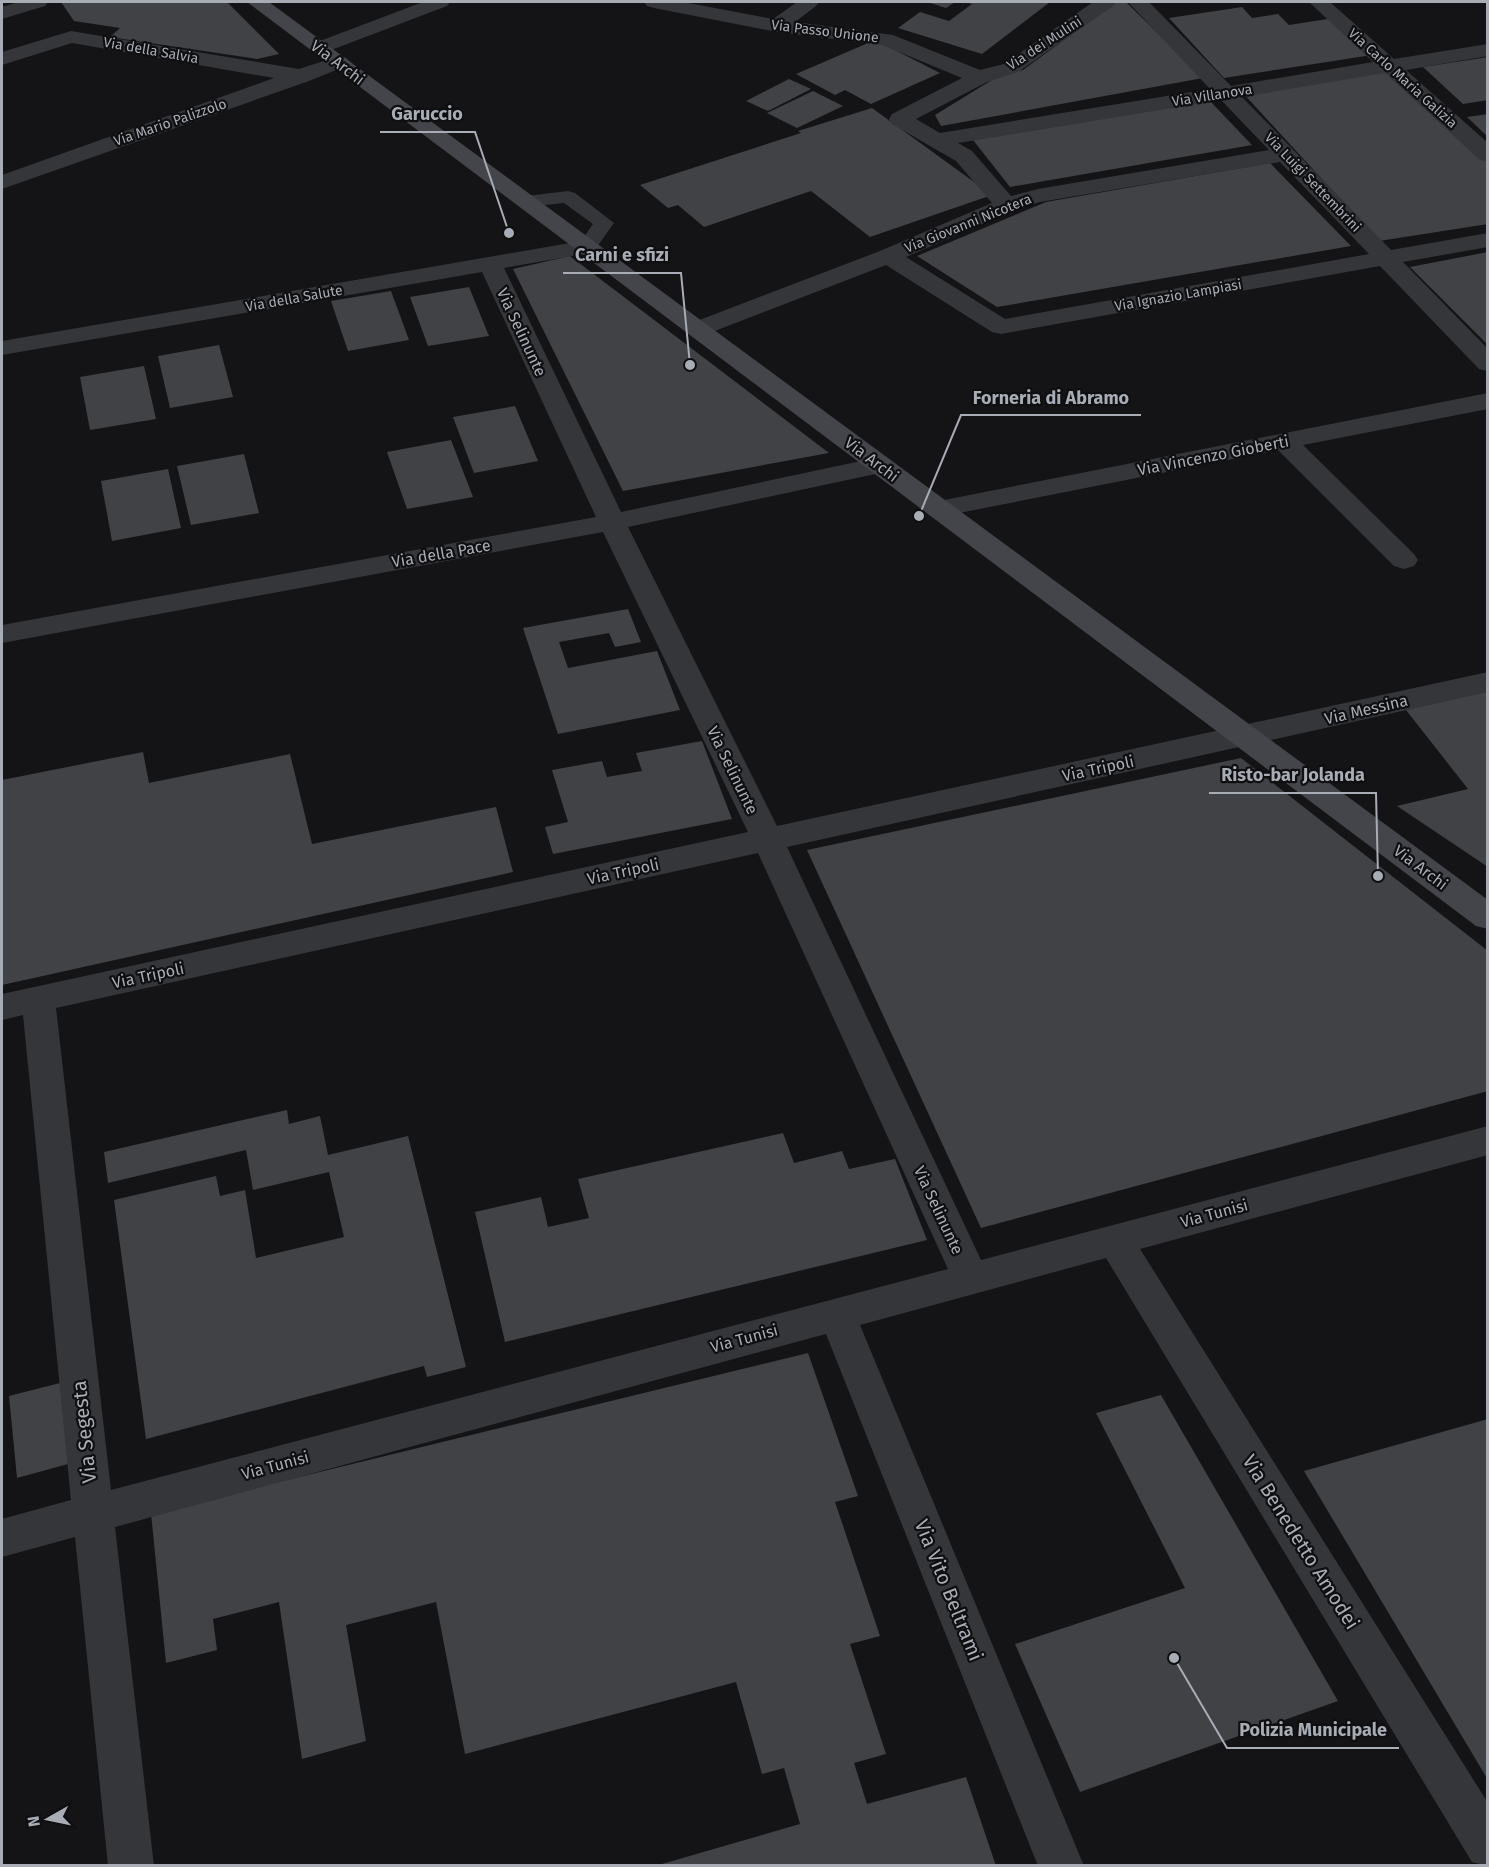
<svg xmlns="http://www.w3.org/2000/svg" width="1489" height="1867" font-family="'Fira Sans',sans-serif">
<rect width="100%" height="100%" fill="#141416"/>
<g fill="#414246">
<polygon points="61,2 227,2 279,54 257,59 110,37 120,28 74,21"/>
<polygon points="927,2 955,2 946,8"/>
<polygon points="965,2 1050,2 982,54 898,28 920,12 949,21 972,4"/>
<polygon points="1116,2 1126,2 1203,78 941,126 935,115 1000,75 1023,70"/>
<polygon points="1242,7 1252,18 1278,14 1289,25 1334,18 1372,55 1224,78 1169,18"/>
<polygon points="875,40 940,73 871,104 845,90 835,95 796,74"/>
<polygon points="1488,57 1488,100 1463,104 1423,67"/>
<polygon points="1389,70 1488,156 1488,224 1379,241 1242,92"/>
<polygon points="789,79 811,89 768,111 746,101"/>
<polygon points="813,91 843,106 797,128 767,113"/>
<polygon points="1210,101 1252,145 1010,187 973,140"/>
<polygon points="872,108 992,195 870,237 811,191 704,227 678,205 668,208 640,185 801,133 798,131"/>
<polygon points="1488,114 1488,137 1467,117"/>
<polygon points="1270,163 1351,246 997,307 917,256 1046,202"/>
<polygon points="1488,252 1488,345 1410,267"/>
<polygon points="570,256 829,453 623,491 513,269"/>
<polygon points="469,287 489,336 428,346 410,297"/>
<polygon points="391,291 409,340 348,351 331,301"/>
<polygon points="219,345 233,397 170,408 158,356"/>
<polygon points="144,366 156,419 90,430 80,377"/>
<polygon points="515,406 538,461 474,473 453,417"/>
<polygon points="451,440 473,497 407,509 387,452"/>
<polygon points="244,454 259,513 191,525 177,466"/>
<polygon points="168,469 181,528 112,541 101,481"/>
<polygon points="628,609 641,642 615,647 609,633 559,642 568,668 657,651 680,710 558,734 523,628"/>
<polygon points="1488,691 1488,867 1397,806 1468,789 1406,710"/>
<polygon points="702,741 732,819 553,854 545,827 568,822 552,770 602,761 607,777 642,771 636,753"/>
<polygon points="143,752 149,783 290,754 312,844 496,807 513,872 2,985 2,780"/>
<polygon points="1241,758 1488,951 1488,1091 981,1228 807,850"/>
<polygon points="287,1110 289,1124 320,1116 328,1155 408,1136 466,1367 427,1377 424,1366 146,1439 114,1200 216,1176 220,1196 245,1190 256,1258 344,1237 329,1172 253,1190 246,1150 108,1183 104,1152"/>
<polygon points="783,1133 794,1163 842,1151 849,1169 895,1159 927,1240 505,1342 475,1212 541,1197 548,1227 589,1218 578,1179"/>
<polygon points="808,1353 858,1496 835,1502 880,1636 850,1644 886,1754 854,1763 867,1804 966,1777 996,1866 655,1866 800,1824 784,1768 762,1774 736,1682 465,1754 436,1602 346,1625 366,1741 302,1759 279,1602 213,1619 217,1650 166,1663 151,1513"/>
<polygon points="60,1383 68,1464 17,1478 9,1396"/>
<polygon points="1161,1395 1338,1701 1080,1792 1015,1644 1185,1588 1096,1413"/>
<polygon points="1488,1419 1488,1780 1304,1471"/>
</g>
<g fill="none" stroke-linecap="round" stroke-linejoin="round">
<polygon fill="#35363a" fill-rule="evenodd" points="568,191 575,193 614,223 594,251 580,251 577,247 593,224 564,203 525,207 518,205 515,201 518,197"/>
<g fill="#35363a" fill-rule="evenodd">
<polygon points="18,2 48,2 45,6 2,19 2,7"/>
<polygon points="423,2 450,2 447,6 326,52 319,54 312,52 309,48 312,44"/>
<path d="M644,2H683L773,19L797,2H819L816,6L795,22L893,35L980,70L1004,64L1093,2H1116L1113,6L1018,72L987,82L916,119L940,133L1210,89L1128,2H1149L1231,86L1373,62L1309,2H1330L1394,59L1488,44V56L1406,70L1488,143V162L1480,160L1385,73L1242,97L1391,250L1488,233V247L1403,262L1488,349V371L1479,369L1380,266L1001,334L992,332L886,265L707,334L698,336L689,334L686,329L689,324L880,251L992,203L956,161L892,124L889,119L892,114L962,78L882,45L777,32L654,8L647,6ZM1221,100L1269,150L1038,189L1011,196L972,151L958,143ZM1280,162L1369,254L1005,319L906,257L1014,210L1040,202Z"/>
<polygon points="71,31 299,69 339,56 346,58 350,62 346,66 309,81 2,189 2,175 274,78 72,43 2,65 2,52"/>
<path d="M587,240L595,242L599,247L595,252L504,268L621,512L880,457L889,459L893,465L889,471L880,473L628,527L777,826L1488,672V692L787,847L981,1260L1488,1126V1155L1140,1249L1488,1803V1866L1472,1862L1106,1258L860,1325L1084,1866H1038L826,1334L115,1527L154,1866H108L75,1537L2,1557V1519L71,1500L23,1015L2,1020V994L748,832L603,532L2,643V625L596,517L482,272L2,355V341ZM758,853L948,1269L111,1490L56,1008Z"/>
<polygon points="1488,393 1488,409 1303,445 1414,554 1418,560 1414,566 1404,569 1394,566 1278,450 939,517 929,515 925,509 929,503 939,501"/>
</g>
<polygon fill="#44454a" fill-rule="evenodd" points="247,2 269,2 1488,900 1488,929 1476,926"/>
</g>
<g text-anchor="middle" stroke-width="4.5" stroke-linejoin="round" paint-order="stroke">
<g font-size="14" fill="#a7acb5" stroke="#0f0f11">
<text transform="translate(825 31) rotate(7)" y="5">Via Passo Unione</text>
<text transform="translate(1044 43) rotate(-33)" y="5">Via dei Mulini</text>
<text transform="translate(151 50) rotate(10)" y="5">Via della Salvia</text>
<text transform="translate(1403 78) rotate(42)" y="5">Via Carlo Maria Galizia</text>
<text transform="translate(1212 95) rotate(-9)" y="5">Via Villanova</text>
<text transform="translate(170 122) rotate(-19)" y="5">Via Mario Palizzolo</text>
<text transform="translate(1313 182) rotate(46)" y="5">Via Luigi Settembrini</text>
<text transform="translate(968 223) rotate(-22)" y="5">Via Giovanni Nicotera</text>
<text transform="translate(1178 295) rotate(-10)" y="5">Via Ignazio Lampiasi</text>
<text transform="translate(294 298) rotate(-10)" y="5">Via della Salute</text>
</g>
<g font-size="16" fill="#a7acb5" stroke="#0f0f11">
<text transform="translate(338 62) rotate(37)" y="6">Via Archi</text>
<text transform="translate(522 332) rotate(65)" y="6">Via Selinunte</text>
<text transform="translate(1213 455) rotate(-11)" y="6">Via Vincenzo Gioberti</text>
<text transform="translate(872 459) rotate(37)" y="6">Via Archi</text>
<text transform="translate(441 553) rotate(-10)" y="6">Via della Pace</text>
<text transform="translate(1366 709) rotate(-13)" y="6">Via Messina</text>
<text transform="translate(1098 768) rotate(-12)" y="6">Via Tripoli</text>
<text transform="translate(733 770) rotate(64)" y="6">Via Selinunte</text>
<text transform="translate(1421 867) rotate(37)" y="6">Via Archi</text>
<text transform="translate(623 871) rotate(-12)" y="6">Via Tripoli</text>
<text transform="translate(148 975) rotate(-12)" y="6">Via Tripoli</text>
<text transform="translate(939 1210) rotate(65)" y="6">Via Selinunte</text>
<text transform="translate(1214 1213) rotate(-15)" y="6">Via Tunisi</text>
<text transform="translate(744 1338) rotate(-15)" y="6">Via Tunisi</text>
<text transform="translate(275 1465) rotate(-15)" y="6">Via Tunisi</text>
</g>
<g font-size="20" fill="#a7acb5" stroke="#0f0f11">
<text transform="translate(84 1432) rotate(-96)" y="7">Via Segesta</text>
<text transform="translate(1301 1542) rotate(58)" y="7">Via Benedetto Amodei</text>
<text transform="translate(949 1590) rotate(68)" y="7">Via Vito Beltrami</text>
</g>
</g>
<path fill="none" stroke="#a7acb5" stroke-width="2" d="M509 233L475 132H380M690 365L681 273H563M919 516L961 415H1141M1378 876L1376 793H1209M1174 1658L1227 1748H1399"/>
<g fill="#a7acb5" stroke="#0f0f11" stroke-width="2">
<circle cx="509" cy="233" r="6"/>
<circle cx="690" cy="365" r="6"/>
<circle cx="919" cy="516" r="6"/>
<circle cx="1378" cy="876" r="6"/>
<circle cx="1174" cy="1658" r="6"/>
</g>
<g font-size="18" text-anchor="middle" font-weight="bold" fill="#a7acb5" stroke="#0f0f11" stroke-width="4.5" stroke-linejoin="round" paint-order="stroke">
<text x="427" y="120">Garuccio</text>
<text x="622" y="261">Carni e sfizi</text>
<text x="1051" y="404">Forneria di Abramo</text>
<text x="1293" y="781">Risto-bar Jolanda</text>
<text x="1313" y="1736">Polizia Municipale</text>
</g>
<rect width="1489" height="1867" fill="none" stroke="#a7acb5" stroke-width="6"/>
<g transform="translate(48 1819) rotate(261)" stroke="#0f0f11" stroke-width="4.5" paint-order="stroke">
<path d="M0-4.5L10 22L0 15L-10 22Z" fill="#a7acb5"/>
<text y="-9" font-size="16" font-weight="bold" text-anchor="middle" fill="#a7acb5">N</text>
</g>
</svg>
